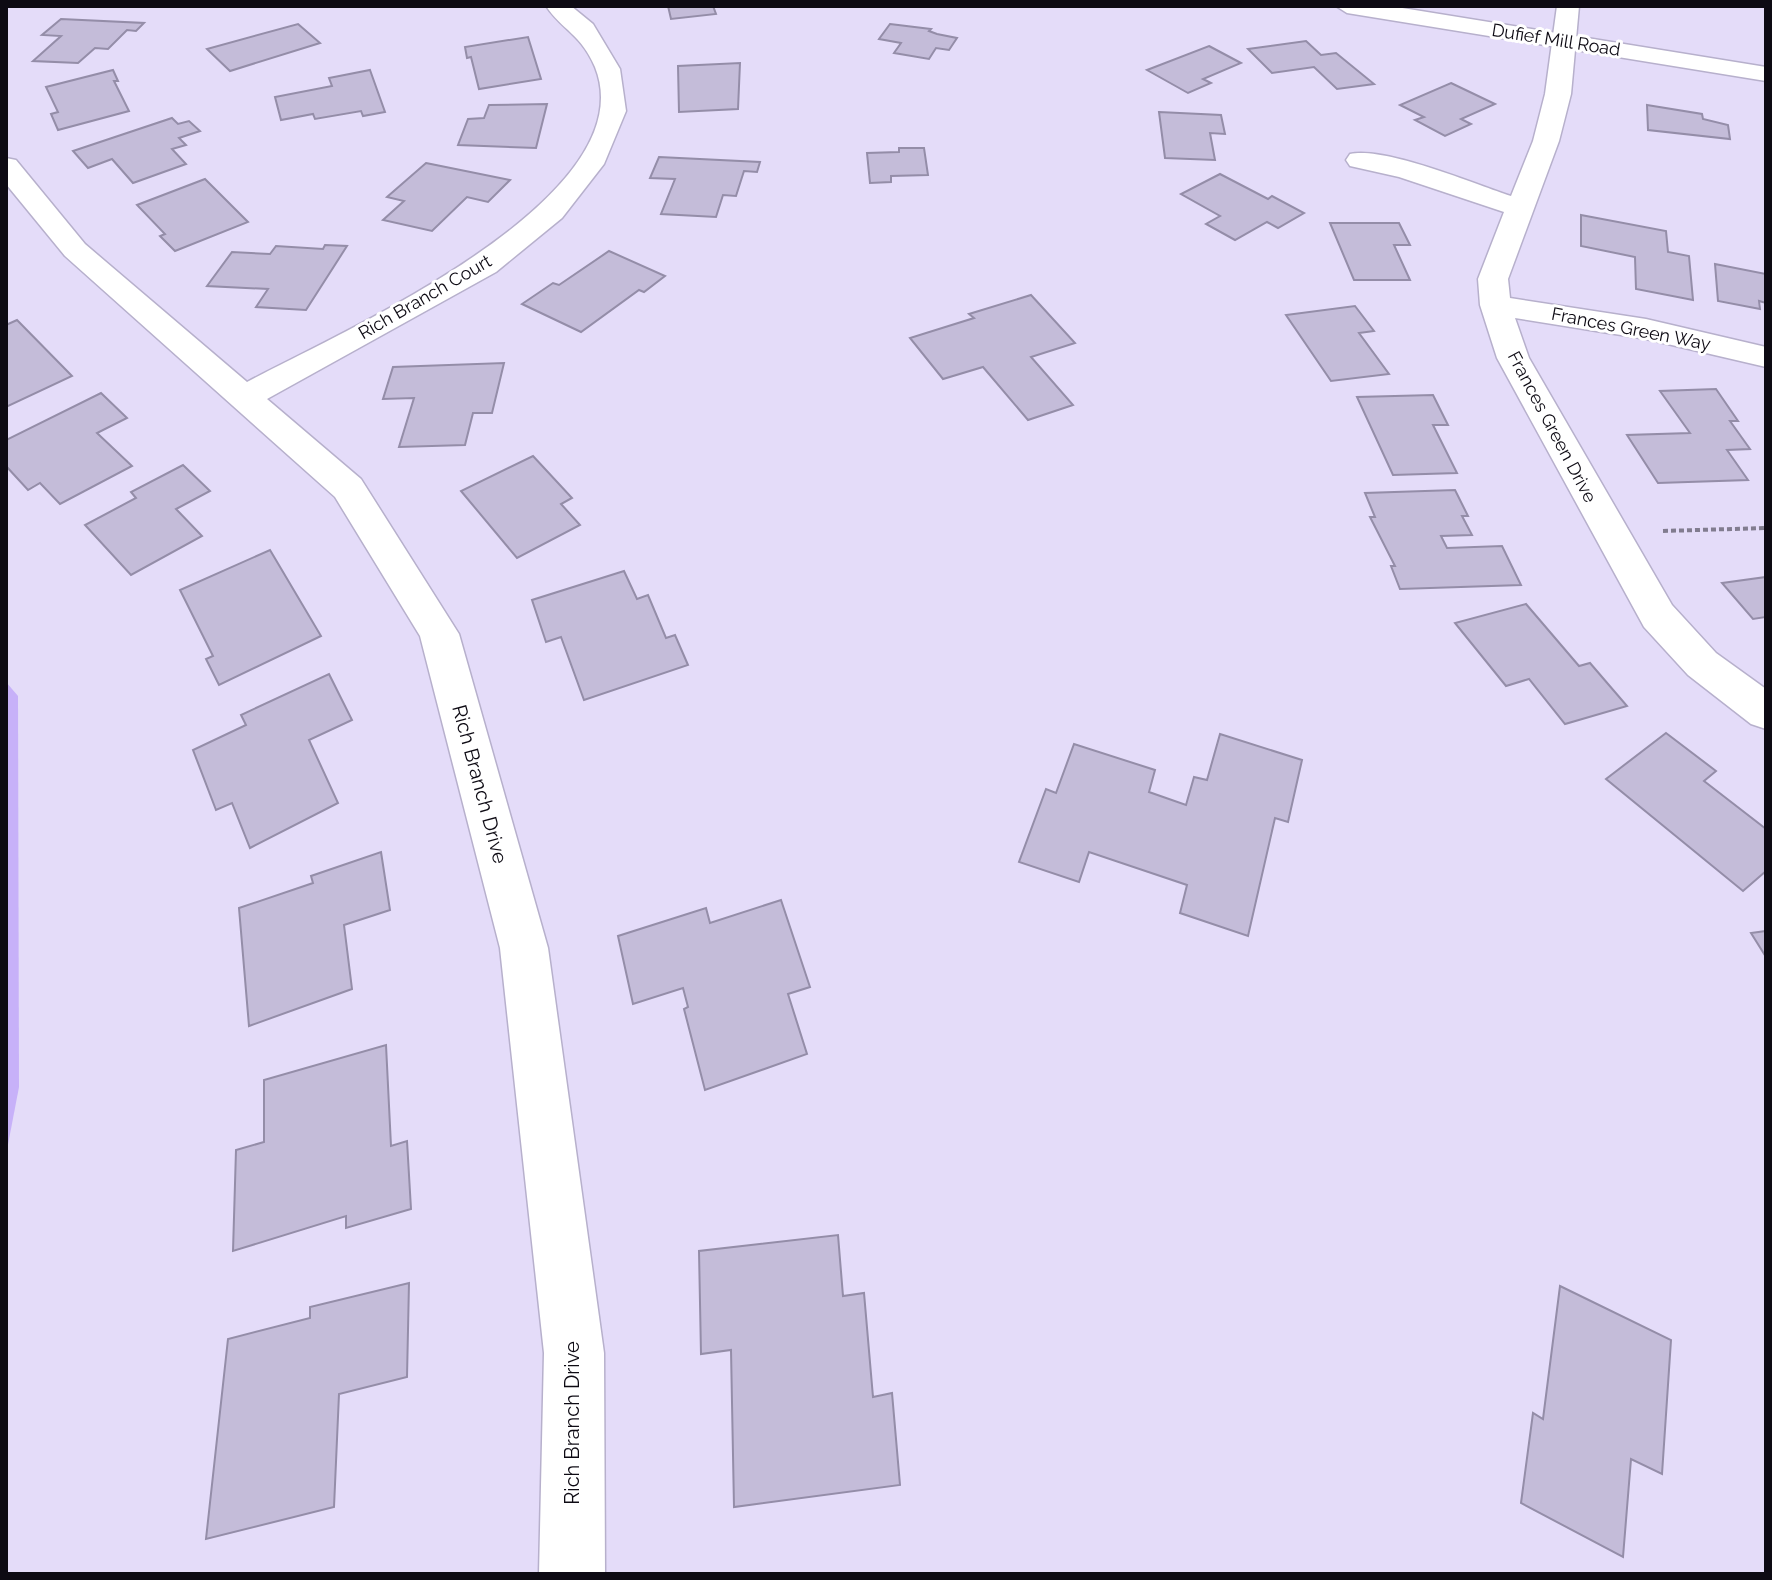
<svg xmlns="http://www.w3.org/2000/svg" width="1772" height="1580" font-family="Raleway,sans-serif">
<rect width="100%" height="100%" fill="#e4dcf9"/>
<polygon fill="#c7b1f9" points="6,682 18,696 19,1087 6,1155"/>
<g fill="#c4bcd9" stroke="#948da8" stroke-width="2">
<polygon points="668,6 713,6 716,14 671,19"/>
<polygon points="61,19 144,23 136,31 127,30 108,49 95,48 78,63 33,61 61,36 42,35"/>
<polygon points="298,24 320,43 230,71 207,49"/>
<polygon points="890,24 931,29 929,31 937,34 957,38 949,50 936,48 929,59 894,53 901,43 879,39"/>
<polygon points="528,37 541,79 479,89 471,57 467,58 465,47"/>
<polygon points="1306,41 1321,55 1336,53 1374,84 1337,89 1314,67 1272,73 1248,49"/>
<polygon points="1209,46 1241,63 1203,79 1211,83 1188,93 1147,70"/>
<polygon points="740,63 738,109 679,112 678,66"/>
<polygon points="113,70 118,81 114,81 129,111 58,130 51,114 58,112 46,87"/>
<polygon points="370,70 385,112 363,116 361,111 315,119 313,114 281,120 275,97 332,86 329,78"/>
<polygon points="1451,83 1495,104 1461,119 1471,124 1445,136 1415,120 1424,117 1400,105"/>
<polygon points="547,104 536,148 458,145 468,119 484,118 489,105"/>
<polygon points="1647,105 1702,114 1703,119 1728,125 1730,139 1648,130"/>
<polygon points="1159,112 1221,115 1225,134 1210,133 1215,160 1165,158"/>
<polygon points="172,118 178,124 189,121 200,131 179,138 186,145 172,149 186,164 133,183 112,159 88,168 73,151"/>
<polygon points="899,148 924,148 928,175 891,176 891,182 870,183 867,153 899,152"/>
<polygon points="659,157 760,162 757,172 744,171 736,196 723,195 716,217 661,214 675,179 650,178"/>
<polygon points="426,163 510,180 488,202 467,197 432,231 383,220 404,201 387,197"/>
<polygon points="1220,174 1268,199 1272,196 1304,213 1278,228 1267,222 1235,240 1206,224 1220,216 1181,194"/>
<polygon points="205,179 248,222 175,251 160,236 165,234 137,205"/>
<polygon points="1581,215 1666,231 1668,252 1689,256 1693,300 1636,289 1635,257 1581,246"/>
<polygon points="1330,223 1399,223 1410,245 1394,245 1410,280 1354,280"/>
<polygon points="325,245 347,246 306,310 256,307 268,289 207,286 232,252 270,254 276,246 323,249"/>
<polygon points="609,251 665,276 644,292 639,290 581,332 522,304 553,283 559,285"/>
<polygon points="1715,264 1766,274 1766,303 1759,301 1760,309 1718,301"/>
<polygon points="1031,295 1075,343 1031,357 1073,405 1028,420 983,367 943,379 910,338 974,318 969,314"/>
<polygon points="1355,306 1374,331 1359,333 1389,374 1331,381 1286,315"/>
<polygon points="17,320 72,376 6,407 6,325"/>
<polygon points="504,363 492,413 473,413 465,445 399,447 414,398 383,399 393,367"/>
<polygon points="1716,389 1738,421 1730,421 1750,449 1727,450 1748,480 1658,483 1627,435 1690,433 1660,391"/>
<polygon points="101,393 127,418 97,433 132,466 60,504 40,483 28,490 6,466 6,440"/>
<polygon points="1433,395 1448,425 1433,425 1457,473 1393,475 1357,397"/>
<polygon points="533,456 572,498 561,504 580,525 517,558 461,491"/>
<polygon points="183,465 210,491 176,509 202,536 131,575 85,525 136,498 131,492"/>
<polygon points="1455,490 1468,516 1462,516 1472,535 1441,536 1447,548 1502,546 1521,585 1400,589 1391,566 1395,566 1370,517 1375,517 1365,493"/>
<polygon points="270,550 321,636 219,685 206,659 213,656 180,590"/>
<polygon points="624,571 637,599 648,595 666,638 675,635 688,665 584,700 561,637 546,642 532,600"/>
<polygon points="1766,577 1766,617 1753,619 1722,583"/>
<polygon points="1526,604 1579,666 1590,663 1627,706 1565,724 1529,679 1506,686 1455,623"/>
<polygon points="329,674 352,720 309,740 338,803 250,848 232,803 216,810 193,750 246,725 241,715"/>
<polygon points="1666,733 1716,771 1704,781 1766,829 1766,871 1743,891 1606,779"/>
<polygon points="1220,734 1302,760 1288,822 1275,818 1248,936 1180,913 1187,885 1089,852 1079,882 1019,862 1046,789 1056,793 1074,744 1155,770 1149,792 1186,805 1194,777 1207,780"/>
<polygon points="381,852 390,910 344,925 352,989 249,1026 239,908 313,883 311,876"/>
<polygon points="781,900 810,987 788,994 807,1054 705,1090 684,1009 688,1007 683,988 633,1004 618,936 706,908 710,923"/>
<polygon points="1766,931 1766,957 1751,933"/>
<polygon points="386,1045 391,1146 407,1141 411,1209 346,1228 346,1216 233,1251 236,1150 264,1142 264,1080"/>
<polygon points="838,1235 843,1296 864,1293 873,1397 892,1393 900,1485 734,1507 731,1350 701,1354 699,1251"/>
<polygon points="409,1283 407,1377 339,1394 334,1507 206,1539 228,1339 310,1318 310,1307"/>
<polygon points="1560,1286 1671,1340 1662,1474 1631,1459 1623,1557 1521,1503 1533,1413 1543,1419"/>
</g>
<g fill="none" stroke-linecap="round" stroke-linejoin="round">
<defs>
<g id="minor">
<path d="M546,6H571L593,24L620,69L626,111L604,164L562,218L496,272L267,399L361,479L459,634L548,948L604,1353L605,1574H539L544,1353L500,948L420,636L335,497L65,256L6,184V158L16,160L85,244L247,382C335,335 648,199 595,67C581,34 562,30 546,6Z"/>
<path d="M1557,6H1579L1571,94L1559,141L1508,279L1510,298L1646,319L1766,347V367L1646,339L1515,318L1529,358L1672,605L1716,653L1766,689V729L1751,724L1688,675L1644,627L1497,358L1480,305L1478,279L1504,212L1399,177L1350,166L1346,160L1350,154C1384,146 1475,184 1511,196L1533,141L1545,94Z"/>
</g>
<polygon id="major" points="1336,6 1390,6 1766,67 1766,81 1347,13"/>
</defs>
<use href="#minor" stroke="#b7b0cc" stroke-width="3"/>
<use href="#major" stroke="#b7b0cc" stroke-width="3"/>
<polyline stroke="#817c8f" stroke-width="4" stroke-dasharray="5 3" stroke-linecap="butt" points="1663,531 1766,528"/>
<use href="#minor" fill="#fff" fill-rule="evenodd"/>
<use href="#major" fill="#fff" fill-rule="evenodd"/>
</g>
<g text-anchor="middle" stroke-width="6" stroke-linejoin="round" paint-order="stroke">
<g font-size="18" fill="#0d0a13" stroke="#fff">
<text transform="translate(1556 40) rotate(9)" y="6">Dufief Mill Road</text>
<text transform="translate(425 297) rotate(-30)" y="6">Rich Branch Court</text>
<text transform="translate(1631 329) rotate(11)" y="6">Frances Green Way</text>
<text transform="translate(1552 427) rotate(62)" y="6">Frances Green Drive</text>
</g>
<g font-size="20" fill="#0d0a13" stroke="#fff">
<text transform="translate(480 784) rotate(75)" y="7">Rich Branch Drive</text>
<text transform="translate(572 1423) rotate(-90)" y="7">Rich Branch Drive</text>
</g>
</g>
<rect width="1772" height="1580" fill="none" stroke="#0d0a13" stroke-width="16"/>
</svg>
